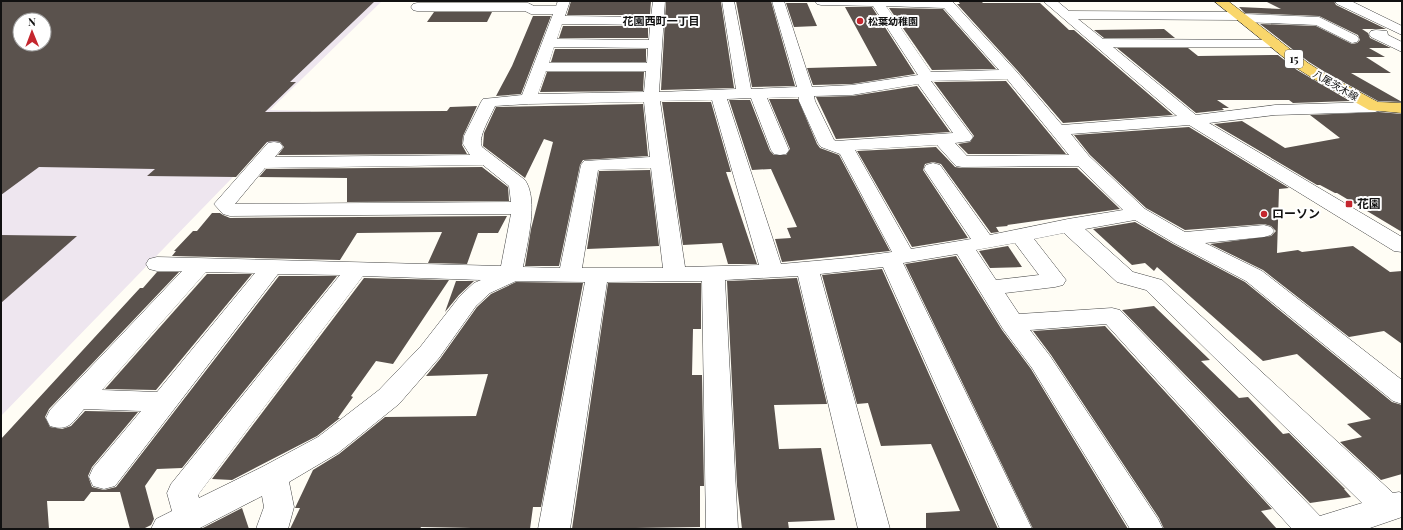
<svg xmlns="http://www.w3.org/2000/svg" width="1403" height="530" font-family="'Playfair Display','Noto Sans JP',serif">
<rect width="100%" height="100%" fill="#fffdf5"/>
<path fill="#eee6ef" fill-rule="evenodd" d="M1,1H382L270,110L311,111L284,141L266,143L1,416ZM20,20H44V44H20Z"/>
<g fill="#5a524d" fill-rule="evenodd">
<path d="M1,1H375L290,82H296L265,112L447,111L450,107L477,106L463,136L462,145L467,154L278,155L284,147L280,142L274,141L267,142L236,177L147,176L155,169L39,167L1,195ZM20,20H44V44H20Z"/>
<polygon points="571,1 651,1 650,15 567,15"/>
<polygon points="666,1 721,2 734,88 661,90"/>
<polygon points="736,1 771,1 795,86 752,87"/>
<polygon points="958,1 981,1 983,3 1040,3 1069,30 1074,30 1173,115 1063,123 1017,70 957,4 960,4"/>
<polygon points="1265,1 1334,1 1336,5 1386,29 1362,29 1368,33 1370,38 1391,48 1369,48 1385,57 1366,57 1391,73 1351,73 1402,102 1378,101 1325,72 1309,62 1260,24 1316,26 1352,44 1357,43 1360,40 1358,35 1319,16 1245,13 1239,7 1281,9"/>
<polygon points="786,3 807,3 817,26 794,27"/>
<polygon points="845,7 872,7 915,74 852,84 813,85 807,68 877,66"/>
<polygon points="889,8 943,9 996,69 932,70"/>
<polygon points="434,12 492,12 487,22 427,22"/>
<polygon points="533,16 551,16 521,94 496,96 512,66"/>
<polygon points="563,26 648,26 648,38 559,38"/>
<polygon points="1164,29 1175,38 1104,38 1094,30"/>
<polygon points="1117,48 1188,48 1198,56 1278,55 1297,70 1350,101 1293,103 1289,100 1217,100 1229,108 1222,108 1224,110 1196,113"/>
<polygon points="555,49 646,49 646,62 551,62"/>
<polygon points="547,72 644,72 643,91 540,92"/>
<polygon points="1006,81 1066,154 968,154 958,144 970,142 974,136 934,82"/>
<polygon points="917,86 950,132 836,139 816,97 852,96"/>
<polygon points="769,99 798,99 817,144 820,148 839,155 890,251 782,262 775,239 791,238 787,228 797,227 771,169 752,170 729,100 750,100 770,151 774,155 786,155 790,149"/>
<polygon points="662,102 711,102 731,172 726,172 757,264 728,264 722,243 683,245"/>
<polygon points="643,104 648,156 583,160 580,165 559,266 525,266 531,229 553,142 544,139 525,178 483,146 484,133 496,107"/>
<polygon points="1379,112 1402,114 1402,232 1337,193 1335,193 1320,185 1317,185 1214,124 1242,121 1285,148 1340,138 1310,115"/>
<polygon points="1189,127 1289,188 1279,189 1277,253 1298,250 1302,252 1353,246 1390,272 1402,271 1402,344 1384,331 1349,337 1263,270 1210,244 1271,236 1276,231 1271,226 1264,224 1185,230 1146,208 1090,155 1074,135"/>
<polygon points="936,147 955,167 962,168 1077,168 1120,209 1007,225 1008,226 996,227 999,232 991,233 941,164 933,162 925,164 923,170 968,238 912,247 857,151"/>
<polygon points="482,167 508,187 509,201 347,202 347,178 259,177 266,169"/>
<polygon points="650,170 659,246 587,249 599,171"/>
<polygon points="212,213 220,213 223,215 230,218 507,216 498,233 478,233 467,264 428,263 442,232 357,233 340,260 172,256 176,251 174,251 193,231 197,231"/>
<polygon points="1135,222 1173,244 1245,282 1392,402 1402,405 1402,474 1381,480 1340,442 1362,437 1347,424 1371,419 1297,354 1263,361 1157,267 1154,271 1145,263 1132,265 1093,229"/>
<polygon points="1,235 77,236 1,303"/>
<polygon points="1008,246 1022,267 990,268 979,251"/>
<polygon points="956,256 1002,330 1031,369 1128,529 1033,529 905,264"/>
<polygon points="882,269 998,529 926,529 926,513 960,511 931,444 881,446 868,403 857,404 822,275"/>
<polygon points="157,272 179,272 49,409 45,417 50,427 62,429 71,426 85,411 138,412 92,467 88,476 92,487 104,490 116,487 279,276 337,276 182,468 157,469 145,486 154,519 151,525 143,529 130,529 120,492 91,492 84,501 47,501 49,529 1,529 1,439 140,288 143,288"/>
<polygon points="207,274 252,274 156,390 105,389"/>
<polygon points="364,278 449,280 393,364 376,361 351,396 353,397 338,418 340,418 317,436 232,480 212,479"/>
<polygon points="797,278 827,404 774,405 779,449 821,448 835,520 788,522 789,529 742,529 737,486 727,281"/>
<polygon points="456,281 474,281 459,295 445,312"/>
<polygon points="516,282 583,283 541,507 533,507 530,529 421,527 420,529 290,529 300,508 295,508 313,470 339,454 385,417 476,416 488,374 426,376 440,359 477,307 491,294"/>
<polygon points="608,283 701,283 701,329 693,329 692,375 702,375 704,486 700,486 700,527 572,529"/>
<polygon points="1154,306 1210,360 1201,361 1239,398 1248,397 1283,434 1289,433 1345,489 1344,489 1351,497 1310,503 1122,310"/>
<polygon points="1105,326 1272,509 1261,511 1277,529 1164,529 1159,518 1051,355 1033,331"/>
<polygon points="242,508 249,529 201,529"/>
</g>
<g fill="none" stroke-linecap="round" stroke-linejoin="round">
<defs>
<g id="minor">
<path d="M558,1H570L565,16L651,17L653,1H665L659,92L736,89L722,1H734L751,89L797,87L772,1H784L812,87L852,85L918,75L873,6L821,5L817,4L815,1H952L1016,71L1062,125L1177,116L1043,1H1057L1069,11L1240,12L1245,14L1319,17L1357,36L1359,39L1357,42L1352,43L1316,25L1243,22L1238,20L1078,19L1103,39L1279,40L1281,43L1279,46L1274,47H1113L1196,115L1275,105L1375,102L1381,104L1383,107L1381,110L1375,112L1275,115L1209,123L1402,237V252L1394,251L1189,125L1071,134L1089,156L1145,209L1185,232L1264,225L1271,227L1274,231L1271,235L1264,237L1205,243L1262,271L1402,380V404L1393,401L1246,281L1174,243L1135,220L1085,229L1133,272L1162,280L1393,493L1399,492L1402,493V517L1367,529H1292L1106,324L1030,330L1050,356L1158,519L1163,529H1130L1032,368L1003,329L957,254L903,263L1032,529H1000L883,267L820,274L890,529H858L798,276L725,280L738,529H706L702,281L607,282L570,529H538L585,282L516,281L490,293L476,306L439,358L399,404L338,453L289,482L294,507L288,529H256L264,507L262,496L198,529H151L156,519L172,511L167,493L171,484L340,275L278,274L115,486L104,489L93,486L89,477L93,468L141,411L84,409C73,422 69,432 50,426L46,418L50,410L182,271H157L149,269L146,264L149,259L157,257L501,266L511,214L230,216L223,214L214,204L268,143L274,142L280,143L283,147L275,157L470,155L463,144L464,136L481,102L483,99L522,95L553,14H531L525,11H417L413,10L411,7L413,4L417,3H528L534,6H556ZM886,6L944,8L999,70L931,72ZM562,24L650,25L649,40L557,39ZM554,47L648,48L647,63H549ZM546,71H646L644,92L538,94ZM1007,79L1069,155L967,156L955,143L970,141L973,137L931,81ZM918,84L953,133L836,141L834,140L815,101L814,96L852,95ZM799,97V101L818,143L821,147L840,154L892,252L848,258L781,264L727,99L751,98L771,150L774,154L780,155L786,154L789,150L767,98ZM712,100L759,265L685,267L660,101ZM644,102L650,157L584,161L581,165L560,268L523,267C527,244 539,200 525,180L482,147C477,138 491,116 495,106L528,104ZM937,145L956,166L962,167L1078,166L1123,210L1068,219L990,235L940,165L933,163L926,165L924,169L971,239L911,249L855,150ZM483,165L509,186L511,202L235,204L265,168ZM651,168L663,268H582L598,170ZM1064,233L1117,282L1146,290L1362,503L1320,516L1120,310L1112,308L1019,314L1005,293L1055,287L1063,285L1066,280L1034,239ZM1015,243L1039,275L996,280L976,250ZM206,272L255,273L157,392L102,390ZM363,276L481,280L474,283L460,296L421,346L379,390L318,437L262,467L199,498L198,495Z"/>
<polygon points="1335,1 1351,1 1402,26 1402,35 1337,4"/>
<polygon points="1376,30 1387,31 1388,35 1402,42 1402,52 1371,37 1369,34 1371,31"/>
</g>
<polygon id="primary" points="1214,1 1228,1 1308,63 1324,73 1378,102 1402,103 1402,113 1369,110 1314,79 1298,69"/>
</defs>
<use href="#minor" stroke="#444" stroke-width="1"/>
<use href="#primary" stroke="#222" stroke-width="1"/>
<use href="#minor" fill="#fff" fill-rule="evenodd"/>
<use href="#primary" fill="#f9d66b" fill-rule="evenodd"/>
</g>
<g fill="#c4262e" stroke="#fff" stroke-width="1.5">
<circle cx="860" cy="21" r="4"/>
<rect x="1345" y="200" width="8" height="8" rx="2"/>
<circle cx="1264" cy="214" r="4"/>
</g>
<g text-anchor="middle" stroke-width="4" stroke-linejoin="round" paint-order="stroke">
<g font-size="10" font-weight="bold" fill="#111" stroke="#fff" text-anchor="start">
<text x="868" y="25">松葉幼稚園</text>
</g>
<g font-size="10" fill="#111" stroke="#fff">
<text transform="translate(1336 85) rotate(30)" y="4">八尾茨木線</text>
</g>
<g font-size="11" font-weight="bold" fill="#111" stroke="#fff">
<text x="661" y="25">花園西町一丁目</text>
</g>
<rect fill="#fff" stroke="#585858" stroke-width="1" x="1285" y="50" width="18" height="18" rx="3"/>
<g font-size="11" font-weight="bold" fill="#111">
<text x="1294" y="63">15</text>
</g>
<g font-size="12" font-weight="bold" fill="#111" stroke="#fff" text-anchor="start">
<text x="1357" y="208">花園</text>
<text x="1272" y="218">ローソン</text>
</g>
</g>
<rect width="1403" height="530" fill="none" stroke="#111111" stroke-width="4"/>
<g transform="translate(32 32) rotate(359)"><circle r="19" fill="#ffffff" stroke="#a0a0a0"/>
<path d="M0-3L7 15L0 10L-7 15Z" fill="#c4262e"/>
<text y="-6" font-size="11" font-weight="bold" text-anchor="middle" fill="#111111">N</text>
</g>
</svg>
